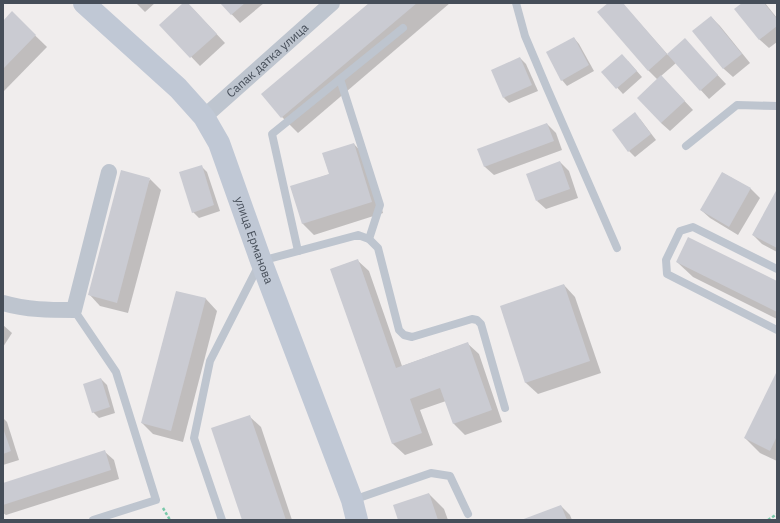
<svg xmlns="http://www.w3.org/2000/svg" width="780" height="523" font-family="'IBM Plex Sans',sans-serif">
<rect width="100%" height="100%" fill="#f0eded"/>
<g fill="#0003">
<polygon points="136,3 155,3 145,12"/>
<polygon points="184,3 187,3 194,10 225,43 200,66 161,25"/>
<polygon points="221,3 264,3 240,23"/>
<polygon points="370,3 450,3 298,133 282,117 263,95"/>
<polygon points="609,3 622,3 668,55 685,40 726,84 709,99 676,63 661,76 693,110 670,131 661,123 658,80 648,70"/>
<polygon points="743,3 765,3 777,18 777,42 769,48 760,40 736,9"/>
<polygon points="12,13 47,47 3,92 3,22"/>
<polygon points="711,17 720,26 750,63 733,77 724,69 694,31"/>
<polygon points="574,38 579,44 594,71 567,86 562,80"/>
<polygon points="520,58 526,64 538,91 509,103 504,98"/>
<polygon points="628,61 642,77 623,94 603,72"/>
<polygon points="640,119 656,140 635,157 629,151"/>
<polygon points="547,124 556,133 562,150 494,175 485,167 479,150"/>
<polygon points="354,144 365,156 383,213 314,235 303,224 291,187 330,174"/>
<polygon points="560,162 569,171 578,198 546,209 537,201"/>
<polygon points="201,166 207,172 220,211 199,218 193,212"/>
<polygon points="723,173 751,189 760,198 738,235 710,218 701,210"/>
<polygon points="150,179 161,190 128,313 100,306 89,294"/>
<polygon points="777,191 777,252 762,244 753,235"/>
<polygon points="357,260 369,271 402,366 467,343 479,354 502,422 465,435 454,424 446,401 420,410 433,445 405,455 393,444 332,269"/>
<polygon points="677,262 777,282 777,319 693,277"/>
<polygon points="564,285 575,297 601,373 538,394 526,383 501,307"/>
<polygon points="177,292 206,299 217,311 183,442 153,434 142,423"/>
<polygon points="3,325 12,333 3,347"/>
<polygon points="777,373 777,461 760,453 745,438"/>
<polygon points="101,379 107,385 115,413 99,418 93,412"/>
<polygon points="249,416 261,427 292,520 243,520"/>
<polygon points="3,418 7,422 19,460 3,465"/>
<polygon points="105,452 114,460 119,479 6,515 3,513 3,484"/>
<polygon points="429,494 444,509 448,520 399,520"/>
<polygon points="561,506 570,515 572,520 524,520"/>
</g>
<g fill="#cacbd2">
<polygon points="183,3 188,3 217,34 190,58 159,25"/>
<polygon points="220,3 245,3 231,15"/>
<polygon points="369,3 417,3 281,118 261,94"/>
<polygon points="608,3 623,3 667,54 648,71 597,12"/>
<polygon points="742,3 764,3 777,19 777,26 759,40 734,9"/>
<polygon points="12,11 36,35 3,69 3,21"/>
<polygon points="711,16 742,54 723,69 692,31"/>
<polygon points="574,37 589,65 561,81 546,52"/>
<polygon points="685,38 718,75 700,91 667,54"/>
<polygon points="622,54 637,71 616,89 601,72"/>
<polygon points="520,57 532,85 503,98 491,70"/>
<polygon points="661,75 685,101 661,123 637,98"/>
<polygon points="635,112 651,134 628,152 612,130"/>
<polygon points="547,123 554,141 484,167 477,149"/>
<polygon points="354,143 372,202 302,224 290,186 329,174 322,153"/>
<polygon points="560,161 570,189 536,201 526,174"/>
<polygon points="202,165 214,205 192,213 179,172"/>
<polygon points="121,170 150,178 117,303 88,295"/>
<polygon points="722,172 751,188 729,227 700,210"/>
<polygon points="777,189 777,248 752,235"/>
<polygon points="688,237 777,281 777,312 676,262"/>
<polygon points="358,259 396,368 468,342 492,410 453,424 440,388 410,399 422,433 392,444 330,269"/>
<polygon points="564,284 590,361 525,383 500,306"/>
<polygon points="176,291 206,298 171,431 141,423"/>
<polygon points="777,371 777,436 770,451 744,438"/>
<polygon points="101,378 110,407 92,413 83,384"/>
<polygon points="250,415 286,520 242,520 211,428"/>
<polygon points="3,428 11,451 3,454"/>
<polygon points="105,450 111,470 3,505 3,483"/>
<polygon points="429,493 438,520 398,520 393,505"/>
<polygon points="561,505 567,520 521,520"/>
</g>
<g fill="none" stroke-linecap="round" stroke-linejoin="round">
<g stroke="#77c8a9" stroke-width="2.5" stroke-dasharray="3 2" stroke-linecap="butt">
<polyline points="163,508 170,520"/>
<polyline points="768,520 777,514"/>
</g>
<g stroke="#bec5cf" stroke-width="8">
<polyline points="516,3 525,36 547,88 617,248"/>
<polyline points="340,79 380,205 369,239"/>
<polyline points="686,146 737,105 777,106"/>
<polyline points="298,251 272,134 403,28"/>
<polyline points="777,269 693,227 680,231 666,260 667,274 777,330"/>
<polyline points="74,310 116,372 156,500 93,520"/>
<polyline points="353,500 431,473 450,476 468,514"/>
<polyline points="222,520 194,438 210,361 261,261 358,235 369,239 378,248 399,330 404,335 412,337 472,319 477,320 481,324 505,408"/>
</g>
<g stroke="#bec5cf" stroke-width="16">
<path id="s1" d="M204,117L332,3"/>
<path d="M3,303C27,310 50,310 74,310L109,172"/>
</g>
<path stroke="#c0c8d5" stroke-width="22" id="s2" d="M84,3L178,88L204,117L219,143L261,261L352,500L357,520"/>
</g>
<g text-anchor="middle" stroke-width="3" stroke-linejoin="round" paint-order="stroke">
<g font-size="12" fill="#464e59" stroke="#fff">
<text dy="4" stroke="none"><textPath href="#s1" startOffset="85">Сапак датка улица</textPath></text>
<text dy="4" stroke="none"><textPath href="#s2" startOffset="299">улица Ерманова</textPath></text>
</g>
</g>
<rect width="780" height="523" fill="none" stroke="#464e59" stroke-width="8"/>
</svg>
